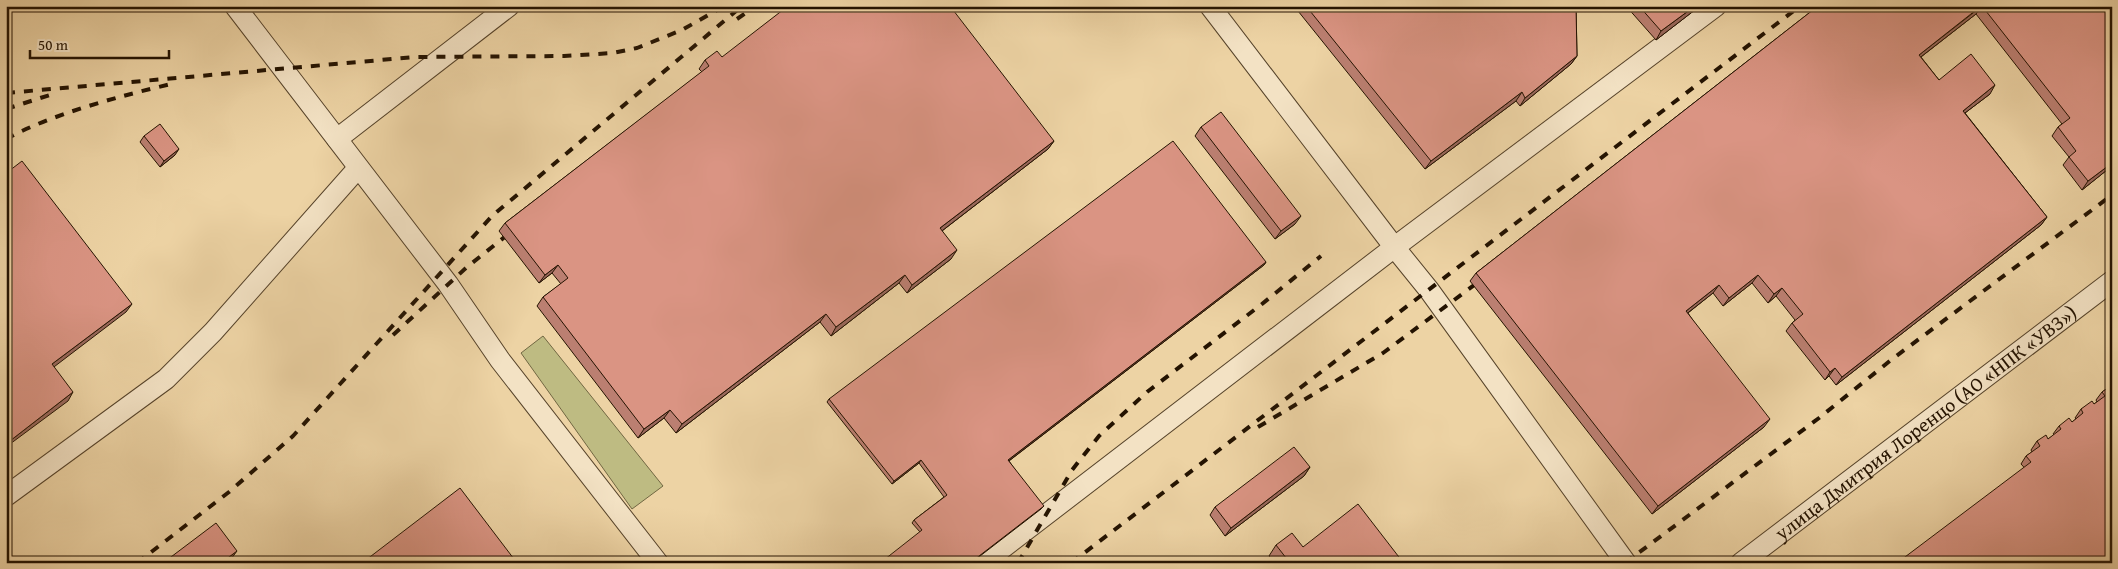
<svg xmlns="http://www.w3.org/2000/svg" width="2118" height="569" font-family="'Gentium Book Plus',serif">
<rect width="100%" height="100%" fill="#edd3a4"/>
<filter id="stains"><feTurbulence type="fractalNoise" baseFrequency=".004" numOctaves="4"/><feColorMatrix values="0 0 0 0 .2 0 0 0 0 .09 0 0 0 0 .02 0 0 0 .5 -.17"/></filter>
<radialGradient id="worn" r=".72"><stop offset=".6" stop-color="#630" stop-opacity="0"/><stop offset="1" stop-color="#630" stop-opacity=".3"/></radialGradient>
<polygon fill="#bebb82" stroke="#716742" points="543,336 663,486 632,509 521,353"/>
<g fill="none" stroke-linecap="round" stroke-linejoin="round">
<defs>
<g id="minor">
<polyline points="235,6 448,284 500,360 658,563"/>
<polyline points="1210,6 1395,248 1429,290 1626,563"/>
<polyline points="337,139 509,6"/>
<polyline points="6,496 166,379 213,332 358,168"/>
<polyline points="983,563 1400,243 1716,6"/>
<path id="s1" d="M1741,563L2112,281"/>
</g>
</defs>
<use href="#minor" stroke="#56432a" stroke-width="22"/>
<use href="#minor" stroke="#f3e2c4" stroke-width="20"/>
<g stroke="#241301" stroke-width="4" stroke-dasharray="9 9" stroke-linecap="butt">
<polyline points="737,19 756,6"/>
<polyline points="6,93 415,57 564,56 613,53 637,48 682,30 724,6"/>
<polyline points="6,109 56,93"/>
<path d="M6,139C52,114 120,96 171,84"/>
<polyline points="393,335 467,267 516,228"/>
<polyline points="1258,427 1383,353 1485,277"/>
<polyline points="137,563 229,492 293,436 492,216 742,6"/>
<polyline points="1018,563 1072,470 1099,436 1147,392 1262,304 1321,256"/>
<polyline points="1071,563 1800,6"/>
<polyline points="1625,563 1819,418 1891,360 2112,195"/>
</g>
</g>
<g fill="#bb7f71" stroke="#241301">
<polygon points="1294,6 1576,6 1577,56 1571,64 1520,106 1516,101 1425,169"/>
<polygon points="1626,6 1700,6 1656,40"/>
<polygon points="1818,6 2112,6 2112,166 2082,190 2063,165 2069,157 2052,136 2058,127 2062,124 1976,14 1921,57 1939,80 1990,94 1965,113 2047,217 2041,225 1836,385 1829,376 1825,380 1786,331 1792,323 1795,320 1776,296 1768,303 1752,283 1723,306 1713,293 1688,313 1764,427 1652,514 1470,281 1476,273"/>
<polygon points="722,57 1054,141 1048,149 942,231 951,259 907,293 899,283 831,336 820,322 676,433 664,418 638,438 537,306 543,297 561,284 552,273 539,283 499,231 505,223 702,72 699,69 705,60"/>
<polygon points="1201,127 1295,224 1275,239 1195,136"/>
<polygon points="144,136 175,155 160,167 140,142"/>
<polygon points="1266,262 1264,265 1009,461 1041,509 920,532 912,523 914,520 944,497 919,463 892,484 827,402 829,399"/>
<polygon points="2112,385 2112,563 2021,464 2026,456 2032,452 2031,450 2037,441 2048,439 2054,435 2053,434 2059,426 2072,422 2076,419 2075,418 2081,409 2094,404 2097,402 2096,400 2102,392"/>
<polygon points="1310,467 1304,476 1225,536 1210,515 1215,507"/>
<polygon points="1276,545 1303,547 1402,561 1401,563 1275,563 1269,556"/>
</g>
<g fill="#99685c" stroke="#241301">
<polygon points="1695,6 1700,6 1656,40 1661,31"/>
<polygon points="1982,6 1976,14 1913,63 1919,55"/>
<polygon points="1577,56 1571,64 1520,106 1525,98"/>
<polygon points="1995,85 1990,94 1957,119 1963,111"/>
<polygon points="1522,92 1516,101 1425,169 1431,161"/>
<polygon points="1054,141 1048,149 934,237 940,228"/>
<polygon points="179,149 175,155 160,167 164,161"/>
<polygon points="2112,163 2112,166 2082,190 2088,181"/>
<polygon points="1301,216 1295,224 1275,239 1281,231"/>
<polygon points="2047,217 2041,225 1836,385 1842,377"/>
<polygon points="957,250 951,259 907,293 912,285"/>
<polygon points="1266,262 1264,265 1006,463 1008,460"/>
<polygon points="558,265 552,273 539,283 545,275"/>
<polygon points="905,275 899,283 831,336 836,327"/>
<polygon points="1758,275 1752,283 1723,306 1729,298"/>
<polygon points="1719,285 1713,293 1680,319 1686,311"/>
<polygon points="1782,288 1776,296 1768,303 1774,294"/>
<polygon points="132,304 126,312 46,373 52,364"/>
<polygon points="826,314 820,322 676,433 682,424"/>
<polygon points="1835,368 1829,376 1825,380 1830,372"/>
<polygon points="73,392 68,401 6,447 6,444"/>
<polygon points="670,410 664,418 638,438 644,429"/>
<polygon points="1770,419 1764,427 1652,514 1658,506"/>
<polygon points="921,460 919,463 892,484 894,481"/>
<polygon points="1310,467 1304,476 1225,536 1231,528"/>
<polygon points="1044,506 1041,509 971,563 970,563"/>
<polygon points="237,551 231,559 226,563 221,563"/>
</g>
<g fill="#da9483" stroke="#241301">
<polygon points="788,6 950,6 1054,141 940,228 957,250 912,285 905,275 836,327 826,314 682,424 670,410 644,429 543,297 568,278 558,265 545,275 505,223 709,66 705,60 717,51 722,57"/>
<polygon points="1306,6 1576,6 1577,56 1525,98 1522,92 1431,161"/>
<polygon points="1639,6 1695,6 1661,31"/>
<polygon points="1818,6 1981,6 1919,55 1939,80 1971,54 1995,85 1963,111 2047,217 1842,377 1835,368 1830,372 1792,323 1803,314 1782,288 1774,294 1758,275 1729,298 1719,285 1686,311 1770,419 1658,506 1476,273"/>
<polygon points="1982,6 2112,6 2112,163 2088,181 2069,157 2076,151 2058,127 2070,118"/>
<polygon points="1221,112 1301,216 1281,231 1201,127"/>
<polygon points="160,124 179,149 164,161 144,136"/>
<polygon points="1173,141 1266,262 1008,460 1044,506 970,563 880,563 922,530 914,520 947,495 921,460 894,481 829,399"/>
<polygon points="22,161 132,304 52,364 73,392 6,444 6,168 9,171"/>
<polygon points="2112,385 2112,563 1897,563 2031,462 2026,456 2040,446 2037,441 2046,435 2048,439 2061,429 2059,426 2069,418 2072,422 2083,413 2081,409 2092,401 2094,404 2105,396 2102,392"/>
<polygon points="1294,447 1310,467 1231,528 1215,507"/>
<polygon points="460,488 517,563 362,563"/>
<polygon points="1358,504 1402,561 1399,563 1290,563 1276,545 1292,533 1303,547"/>
<polygon points="216,523 237,551 221,563 163,563"/>
</g>
<g text-anchor="middle" stroke-width="4.5" stroke-linejoin="round" paint-order="stroke">
<g font-size="20" fill="#241301" stroke="#f3e2c4">
<text dy="7" stroke="none"><textPath href="#s1" startOffset="232">улица Дмитрия Лоренцо (АО «НПК «УВЗ»)</textPath></text>
</g>
</g>
<rect width="2118" height="569" fill="none" stroke="#edd3a4" stroke-width="25"/>
<rect x="8" y="8" width="2103" height="554" fill="none" stroke="#241301" stroke-width="2.5"/>
<rect x="12" y="12" width="2093" height="544" fill="none" stroke="#241301"/>
<path d="M30 50v8h139v-8" fill="none" stroke="#241301" stroke-width="2.5"/>
<text x="38" y="50" font-size="15" fill="#241301" stroke="#f3e2c4" stroke-width="4" paint-order="stroke">50 m</text>
<rect width="100%" height="100%" filter="url(#stains)"/>
<rect width="100%" height="100%" fill="url(#worn)"/>
</svg>
